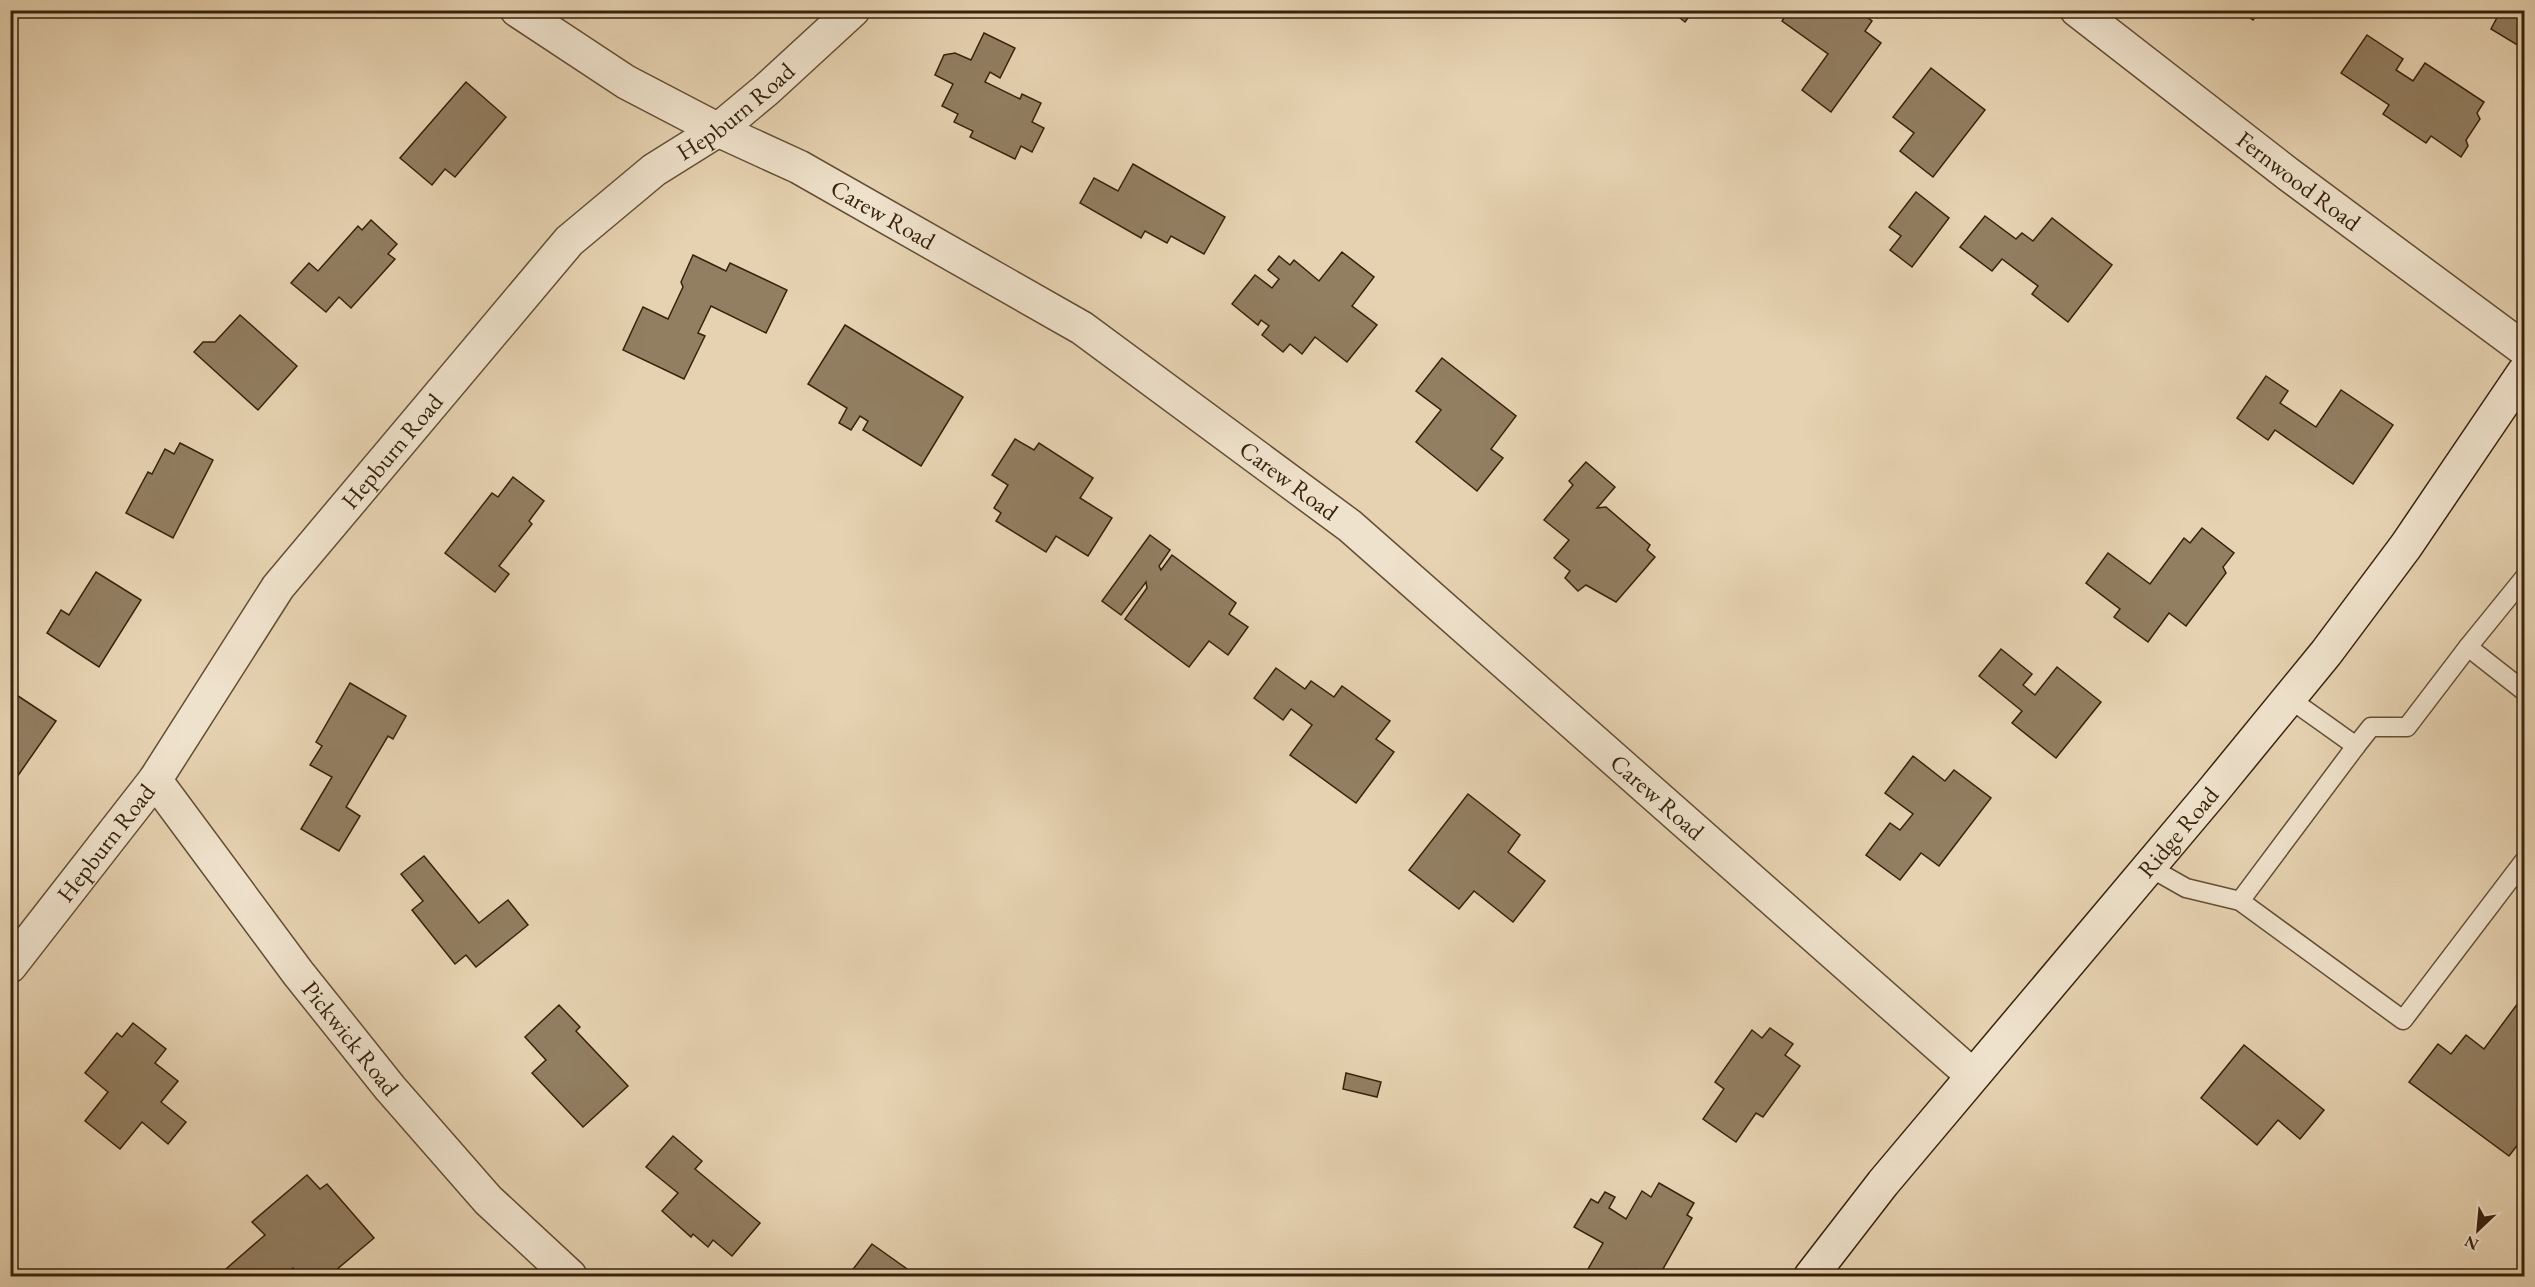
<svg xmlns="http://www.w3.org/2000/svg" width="2535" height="1287" font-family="'EB Garamond',serif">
<rect width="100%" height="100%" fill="#e6d2b1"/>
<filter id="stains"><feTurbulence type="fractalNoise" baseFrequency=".00333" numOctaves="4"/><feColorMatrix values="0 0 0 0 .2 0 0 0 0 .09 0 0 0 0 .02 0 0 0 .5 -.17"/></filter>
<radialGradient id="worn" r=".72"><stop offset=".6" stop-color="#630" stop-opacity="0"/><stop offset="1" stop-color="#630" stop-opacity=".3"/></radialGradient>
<g fill="#927e61" stroke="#37220b" stroke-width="1.5">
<polygon points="1670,10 1694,10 1685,22"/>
<polygon points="1789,10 1858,10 1872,21 1865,31 1881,43 1831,112 1802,90 1828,54 1782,21"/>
<polygon points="2239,10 2260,10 2253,20"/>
<polygon points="2501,10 2524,10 2524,49 2491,29"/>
<polygon points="984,33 1015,48 1000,78 990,72 985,82 1020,99 1022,94 1041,103 1032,122 1044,128 1032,152 1021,146 1015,159 970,137 973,131 954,122 958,114 942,106 953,84 935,75 944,55 955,53 971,60"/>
<polygon points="2367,35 2403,59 2396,70 2413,81 2425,63 2484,102 2477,113 2480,119 2466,140 2468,146 2461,157 2431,136 2426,143 2383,114 2389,105 2341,73"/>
<polygon points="1931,68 1985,110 1933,177 1900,151 1914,133 1893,117"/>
<polygon points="466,82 506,117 455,177 445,169 432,185 400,158"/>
<polygon points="1133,164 1225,217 1204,254 1171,236 1167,243 1145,231 1141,238 1080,203 1094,178 1118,191"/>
<polygon points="1916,192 1949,218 1912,267 1890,250 1901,236 1889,227"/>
<polygon points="1985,216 2016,239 2022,233 2033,241 2052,218 2112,265 2068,322 2032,294 2038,286 2002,259 1992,271 1960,247"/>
<polygon points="371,220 397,244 388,254 395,259 351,308 339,297 326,312 291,283 309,263 318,271 358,226 362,230"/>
<polygon points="1342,252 1374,277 1352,306 1377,325 1347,362 1315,337 1302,354 1290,344 1283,352 1262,335 1269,326 1261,320 1258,325 1232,304 1255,275 1272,288 1279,279 1268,270 1279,256 1290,265 1294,260 1319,281"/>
<polygon points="693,255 726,271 730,263 787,290 766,333 711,306 698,333 705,336 684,379 623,350 643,307 668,319 683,287 681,282"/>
<polygon points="240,315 297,366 258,410 194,352 203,342 215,342"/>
<polygon points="845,325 963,397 921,466 863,430 868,421 860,416 851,430 839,423 847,408 808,384"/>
<polygon points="1442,358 1516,416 1491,449 1503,458 1477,491 1416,442 1441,410 1416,391"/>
<polygon points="2266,376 2288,391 2280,403 2316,427 2341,390 2393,425 2353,484 2275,430 2268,440 2237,418"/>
<polygon points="1015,439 1034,450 1039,443 1093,478 1080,498 1112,518 1088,556 1056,536 1046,552 996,521 1001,513 994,508 1008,485 992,475"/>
<polygon points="180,443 213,460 173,538 126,513 148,472 152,474 165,449 174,454"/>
<polygon points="1586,462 1615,487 1597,508 1606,507 1650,545 1647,550 1655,557 1616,602 1586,585 1578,591 1565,578 1570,571 1554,558 1569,540 1544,520 1573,485 1569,481"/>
<polygon points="513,477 544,501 529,521 532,524 499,566 509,574 495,592 445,553 492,493 498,497"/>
<polygon points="2202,528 2234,553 2223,567 2226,573 2186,626 2169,613 2148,642 2114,617 2120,609 2086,583 2108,553 2150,584 2184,538 2190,543"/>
<polygon points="1150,535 1170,550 1159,566 1161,570 1172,555 1236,603 1229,614 1248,627 1228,655 1209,641 1189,667 1125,619 1147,588 1146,582 1121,615 1102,601"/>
<polygon points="96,572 141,600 99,667 47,633 61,610 69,615"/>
<polygon points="2001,649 2032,674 2023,685 2035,695 2057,667 2101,702 2056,758 2012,723 2022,711 1979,676"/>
<polygon points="1276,668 1305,689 1311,681 1334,697 1342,686 1390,721 1376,739 1394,752 1356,803 1290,755 1312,725 1291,709 1283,720 1254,698"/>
<polygon points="350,683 406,716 393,739 388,736 346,807 360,816 339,851 301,829 332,777 310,765 322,746 316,742"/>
<polygon points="12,692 56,721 10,787 10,695"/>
<polygon points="1913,756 1945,781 1954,770 1991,798 1939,866 1921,853 1900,880 1866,855 1890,823 1900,830 1913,814 1885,793"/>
<polygon points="1468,794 1520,835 1508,852 1545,881 1513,922 1474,891 1459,909 1409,870"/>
<polygon points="424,856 479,923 508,900 528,925 476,967 466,955 455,964 412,910 423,901 401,874"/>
<polygon points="2524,995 2524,1148 2519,1143 2509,1156 2409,1082 2438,1044 2451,1054 2466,1035 2484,1049"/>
<polygon points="559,1005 580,1027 576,1031 628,1086 583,1127 532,1073 546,1060 525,1037"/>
<polygon points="133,1023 166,1049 155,1063 178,1081 161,1102 186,1122 168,1144 142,1122 120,1149 85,1121 108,1092 85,1073 117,1033 122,1037"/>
<polygon points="1770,1028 1793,1044 1785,1055 1800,1066 1763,1117 1756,1113 1736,1142 1703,1119 1724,1089 1715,1082 1752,1030 1762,1038"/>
<polygon points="2244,1045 2324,1110 2300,1139 2278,1120 2257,1145 2201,1098"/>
<polygon points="1346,1073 1381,1082 1377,1097 1343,1089"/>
<polygon points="673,1136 702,1161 695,1169 760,1223 732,1256 713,1240 708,1247 693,1234 691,1237 662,1211 678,1193 646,1167"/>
<polygon points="307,1175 320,1189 327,1184 374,1238 329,1276 300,1276 293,1268 284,1276 220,1276 219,1275 265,1235 252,1222"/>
<polygon points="1659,1183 1694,1203 1687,1215 1692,1218 1659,1276 1649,1276 1635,1269 1631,1276 1584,1276 1603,1243 1574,1227 1591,1199 1598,1203 1605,1192 1615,1197 1609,1208 1626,1219 1642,1191 1651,1197"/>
<polygon points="872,1244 917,1276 848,1276"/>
</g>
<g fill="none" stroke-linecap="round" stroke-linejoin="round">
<defs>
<g id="lane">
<polyline points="2468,647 2524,578"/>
<polyline points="2290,699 2356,746 2371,727 2407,727 2468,647 2524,691"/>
<polyline points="2149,867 2186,888 2240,901 2403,1020 2524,861"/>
<polyline points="2240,901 2356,746"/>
</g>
<g id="street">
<path id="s1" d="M517,10L626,82L718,130L799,167L1082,328L1350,526L1972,1075"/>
<path id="s2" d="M2077,10L2288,174L2524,349"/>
<path id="s3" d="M155,780L298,973L390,1088L488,1200L570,1276"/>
<path id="s4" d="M10,966L155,780L278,587L569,241L654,170L718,130L766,90L853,10"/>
</g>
<g id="secondary">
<path id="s5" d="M1811,1276L1883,1183L2213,791L2326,653L2406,546L2524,372"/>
</g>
</defs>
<use href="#lane" stroke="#634e34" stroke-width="21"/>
<use href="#street" stroke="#634e34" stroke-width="36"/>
<use href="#secondary" stroke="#37220b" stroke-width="36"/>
<use href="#lane" stroke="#efe2cc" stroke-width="18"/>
<use href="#street" stroke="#efe2cc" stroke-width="33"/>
<use href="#secondary" stroke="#efe2cc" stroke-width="33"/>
</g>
<g text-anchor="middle" stroke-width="5" stroke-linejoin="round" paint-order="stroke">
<g font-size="24" fill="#37220b" stroke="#efe2cc">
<text dy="8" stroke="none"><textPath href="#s4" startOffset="1128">Hepburn Road</textPath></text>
<text dy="8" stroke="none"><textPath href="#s2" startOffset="280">Fernwood Road</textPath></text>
<text dy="8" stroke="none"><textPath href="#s1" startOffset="420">Carew Road</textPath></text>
<text dy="8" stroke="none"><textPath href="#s4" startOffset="642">Hepburn Road</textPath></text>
<text dy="8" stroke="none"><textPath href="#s1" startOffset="906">Carew Road</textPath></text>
<text dy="8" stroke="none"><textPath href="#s1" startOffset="1392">Carew Road</textPath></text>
<text dy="8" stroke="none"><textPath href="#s5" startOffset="576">Ridge Road</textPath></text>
<text dy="8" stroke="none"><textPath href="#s4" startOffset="156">Hepburn Road</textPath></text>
<text dy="8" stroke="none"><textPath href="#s3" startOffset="324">Pickwick Road</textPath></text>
</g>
</g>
<rect width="2535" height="1287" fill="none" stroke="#e6d2b1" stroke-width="36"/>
<rect x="12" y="12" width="2511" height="1263" fill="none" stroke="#37220b" stroke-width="3"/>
<rect x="18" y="18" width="2499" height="1251" fill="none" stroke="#37220b" stroke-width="1.5"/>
<g transform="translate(2478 1230) rotate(206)" stroke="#efe2cc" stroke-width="4.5" paint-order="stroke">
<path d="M0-4.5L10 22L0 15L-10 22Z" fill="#37220b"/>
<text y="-9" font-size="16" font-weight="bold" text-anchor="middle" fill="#37220b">N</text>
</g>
<rect width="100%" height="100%" filter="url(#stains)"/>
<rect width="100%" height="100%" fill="url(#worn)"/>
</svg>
